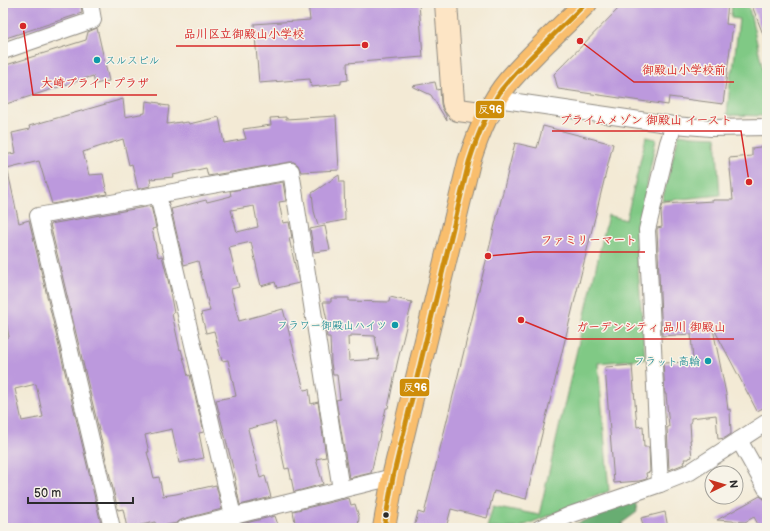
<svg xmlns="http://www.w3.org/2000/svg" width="770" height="531" font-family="'Balsamiq Sans','Klee One',sans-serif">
<rect width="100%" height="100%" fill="#f7f3e8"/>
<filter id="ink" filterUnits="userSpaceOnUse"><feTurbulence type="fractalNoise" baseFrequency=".025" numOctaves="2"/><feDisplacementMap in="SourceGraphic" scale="8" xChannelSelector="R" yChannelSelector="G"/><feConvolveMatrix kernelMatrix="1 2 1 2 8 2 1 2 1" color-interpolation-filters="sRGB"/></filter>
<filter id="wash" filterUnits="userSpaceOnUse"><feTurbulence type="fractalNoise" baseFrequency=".012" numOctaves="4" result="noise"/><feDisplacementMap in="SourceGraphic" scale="16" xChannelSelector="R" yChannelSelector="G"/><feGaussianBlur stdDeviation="0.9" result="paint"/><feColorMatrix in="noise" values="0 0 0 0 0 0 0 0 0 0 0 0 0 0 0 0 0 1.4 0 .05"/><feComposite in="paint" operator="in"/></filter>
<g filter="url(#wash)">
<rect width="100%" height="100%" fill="#f3ead5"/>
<g fill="#80c985" stroke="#567a58">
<polygon points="732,3 748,3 767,88 767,116 727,115 731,71 733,71 739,19 731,18"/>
<polygon points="679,134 692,136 716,137 720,195 662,201"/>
<polygon points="646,137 656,139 636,241 645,359 598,363 609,491 518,528 487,528 493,506 539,515 608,215 626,220"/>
</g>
<polygon fill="#68ad72" stroke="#4a6c4e" points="635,499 637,512 622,523 623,528 567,528"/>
<g id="blocks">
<g fill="#bc99dd" fill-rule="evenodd">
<polygon points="3,3 81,3 82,13 3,39"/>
<polygon points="308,3 419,3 423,57 347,63 348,80 341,81 341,84 311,87 310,79 259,83 254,24 310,20"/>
<polygon points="624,3 728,3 726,24 733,25 723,104 669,97 668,105 558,89 554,74"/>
<polygon points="751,3 767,3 767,42 766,42"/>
<polygon points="97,28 109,81 95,84 93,76 3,105 3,66 86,40 88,32"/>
<polygon points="435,82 437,90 440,89 441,104 442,108 446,115 447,121 431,95 412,86"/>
<polygon points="123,99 125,117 145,113 146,101 160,103 161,105 169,106 167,124 181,122 181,123 188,122 189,124 219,117 224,143 246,139 243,129 271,125 270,118 286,117 286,119 336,116 339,170 301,172 298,165 294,162 290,162 208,176 206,168 173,175 174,177 150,179 151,183 150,183 150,186 138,189 132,164 129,165 123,139 83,152 89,175 103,174 107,194 52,204 39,161 3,170 3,155 16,153 12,133 30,129 29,126"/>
<polygon points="543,126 613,144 526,499 494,491 487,518 451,509 446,528 414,528 418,512 424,514 515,143 537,148"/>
<polygon points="767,146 767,406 757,411 714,329 713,329 726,394 728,410 730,409 731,434 725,438 718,439 716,415 691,418 691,422 690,422 691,440 690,440 692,457 689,458 689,459 684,459 685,461 683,462 684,464 669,470 667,427 669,427 666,394 665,394 663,363 693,362 691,334 662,336 657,231 657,228 662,227 661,211 663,204 713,201 713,200 733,200 729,158 752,156 752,148"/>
<path d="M8,172L19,223L29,220L102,528H3V338L9,337L5,316H3V173ZM36,384L43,417L22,421L15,389Z"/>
<polygon points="339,175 340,182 344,182 345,220 318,225 314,211 312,193"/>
<path d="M283,182L286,201L279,202L283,223L289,222L292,238H289L299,283L277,288L275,282L261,286L251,242L229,247L239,287L231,289L239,321L283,309L304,390L309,389L311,404L318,402L326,457L316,459L323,484L294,492L289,468L285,469L275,422L248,429L260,478L265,476L271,497L240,505L235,481L236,480L216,400L236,396L228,360L222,361L214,331L206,333L201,313L210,311L198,261L184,265L171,209L206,200L207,202L231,196L230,191ZM254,206L258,227L237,232L231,210Z"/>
<polygon points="151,206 156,228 152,229 158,257 162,256 171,292 170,292 174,313 172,314 180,350 181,349 188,376 190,375 204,432 199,433 204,458 179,463 172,429 145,435 149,452 147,452 154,478 159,477 163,496 176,494 216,485 222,509 183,519 179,521 177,523 156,527 155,522 127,528 123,509 118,510 50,224"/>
<polygon points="325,226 330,250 314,252 310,229"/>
<path d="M390,297L412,302L397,364L388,408H386L371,473L349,478L336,400L340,399L337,375H333L331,363L330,337H327L326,325H328L323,302H331V298H349V301L389,302ZM350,335L375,336L379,359L349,361L348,337H350Z"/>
<polygon points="632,365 637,427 643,426 644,447 649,447 650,472 646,473 647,479 639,481 614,483 605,367"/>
<polygon points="760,496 764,499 767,504 767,528 760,528 754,517 745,522 717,520"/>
<polygon points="349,498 351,505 355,504 359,517 358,528 296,528 293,511"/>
<polygon points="665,512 668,528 644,528 641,518"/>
<polygon points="275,516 279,528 225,528"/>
</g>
</g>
</g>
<g filter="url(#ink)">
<use href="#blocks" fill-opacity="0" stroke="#8f8a80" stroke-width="1"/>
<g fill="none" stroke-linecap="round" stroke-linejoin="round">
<defs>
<g id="street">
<polyline points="3,51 93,20 90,3"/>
<polyline points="497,99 674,125 711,128 767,127"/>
<polyline points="158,195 233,516"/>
<polyline points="739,440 767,490"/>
<polyline points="660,484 647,230 668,143 674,125"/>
<polyline points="112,528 38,216 291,171 341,490"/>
<polyline points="185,528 393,477"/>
<polyline points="540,528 570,515 660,484 690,472 767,422"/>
</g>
<polyline id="secondary" points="446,3 453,101 454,105 458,110 489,114"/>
<path id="primary" d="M384,528L393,477L469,162C477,137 491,102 508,82C532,54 560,29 586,3"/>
</defs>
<use href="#street" stroke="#8f8a80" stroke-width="18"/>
<use href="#secondary" stroke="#8f8a80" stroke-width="24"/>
<use href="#primary" stroke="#8f8a80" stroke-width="24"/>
<use href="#street" stroke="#fff" stroke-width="16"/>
<use href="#secondary" stroke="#fde5c5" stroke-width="22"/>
<use href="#primary" stroke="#f9be6d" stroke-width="22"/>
<defs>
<path id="bus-1" d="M384,528L393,477L469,162C477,137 487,111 502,89C511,78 521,67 531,57C549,39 568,21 586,3"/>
</defs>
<use href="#bus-1" stroke="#f7f3e8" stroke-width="8"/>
<use href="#bus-1" stroke="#ce8d09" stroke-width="5"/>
</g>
</g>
<g fill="#0f9aa8" stroke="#f7f3e8" stroke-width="1.5">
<circle cx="97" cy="60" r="4"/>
<circle cx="395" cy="325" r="4"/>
<circle cx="708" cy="361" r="4"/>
</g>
<circle fill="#2b2b2b" stroke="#f7f3e8" stroke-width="1.5" cx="386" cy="515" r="3.5"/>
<g text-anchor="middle" stroke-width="3" stroke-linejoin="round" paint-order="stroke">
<g font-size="11" fill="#0d838f" stroke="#f7f3e8" text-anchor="end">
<text x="105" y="64" text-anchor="start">スルスビル</text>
<text x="387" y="329">フラワー御殿山ハイツ</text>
<text x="700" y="365">フラット高輪</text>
</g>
</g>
<path fill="none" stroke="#d62828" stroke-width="1.5" d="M365 45L312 46H176M580 41L634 82H734M23 26L33 95H157M749 182L741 131H552M488 256L533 252H645M521 320L567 339H734"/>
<g fill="#d62828" stroke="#f7f3e8" stroke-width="1.5">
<circle cx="365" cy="45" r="4"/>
<circle cx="580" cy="41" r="4"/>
<circle cx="23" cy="26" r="4"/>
<circle cx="749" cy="182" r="4"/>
<circle cx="488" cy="256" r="4"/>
<circle cx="521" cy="320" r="4"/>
</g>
<g font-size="12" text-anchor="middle" font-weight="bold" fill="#d62828" stroke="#f7f3e8" stroke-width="3" stroke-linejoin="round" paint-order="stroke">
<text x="244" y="38">品川区立御殿山小学校</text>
<text x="684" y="74">御殿山小学校前</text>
<text x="95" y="87">大崎ブライトプラザ</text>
<text x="646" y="124">プライムメゾン 御殿山 イースト</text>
<text x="589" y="244">ファミリーマート</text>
<text x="651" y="331">ガーデンシティ 品川 御殿山</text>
</g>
<g stroke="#f7f3e8" stroke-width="1.5">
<rect x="475" y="100" width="30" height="19" rx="4" fill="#ce8d09"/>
<rect x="399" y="378" width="31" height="19" rx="4" fill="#ce8d09"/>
</g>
<g font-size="11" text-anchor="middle" font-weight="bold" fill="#fff">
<text x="490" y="113">反96</text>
<text x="415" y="391">反96</text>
</g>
<rect width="770" height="531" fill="none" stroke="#f7f3e8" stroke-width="16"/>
<g transform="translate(724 485) rotate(85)"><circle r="19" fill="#f7f3e8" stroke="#a5a39c"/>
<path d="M0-3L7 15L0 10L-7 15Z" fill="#c8321e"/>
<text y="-6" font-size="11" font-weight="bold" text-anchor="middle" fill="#2b2b2b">N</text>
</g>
<path d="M28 497v6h105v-6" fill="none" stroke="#2b2b2b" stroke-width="2"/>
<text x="34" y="497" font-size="12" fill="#2b2b2b" stroke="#f7f3e8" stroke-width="3" paint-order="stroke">50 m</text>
</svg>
